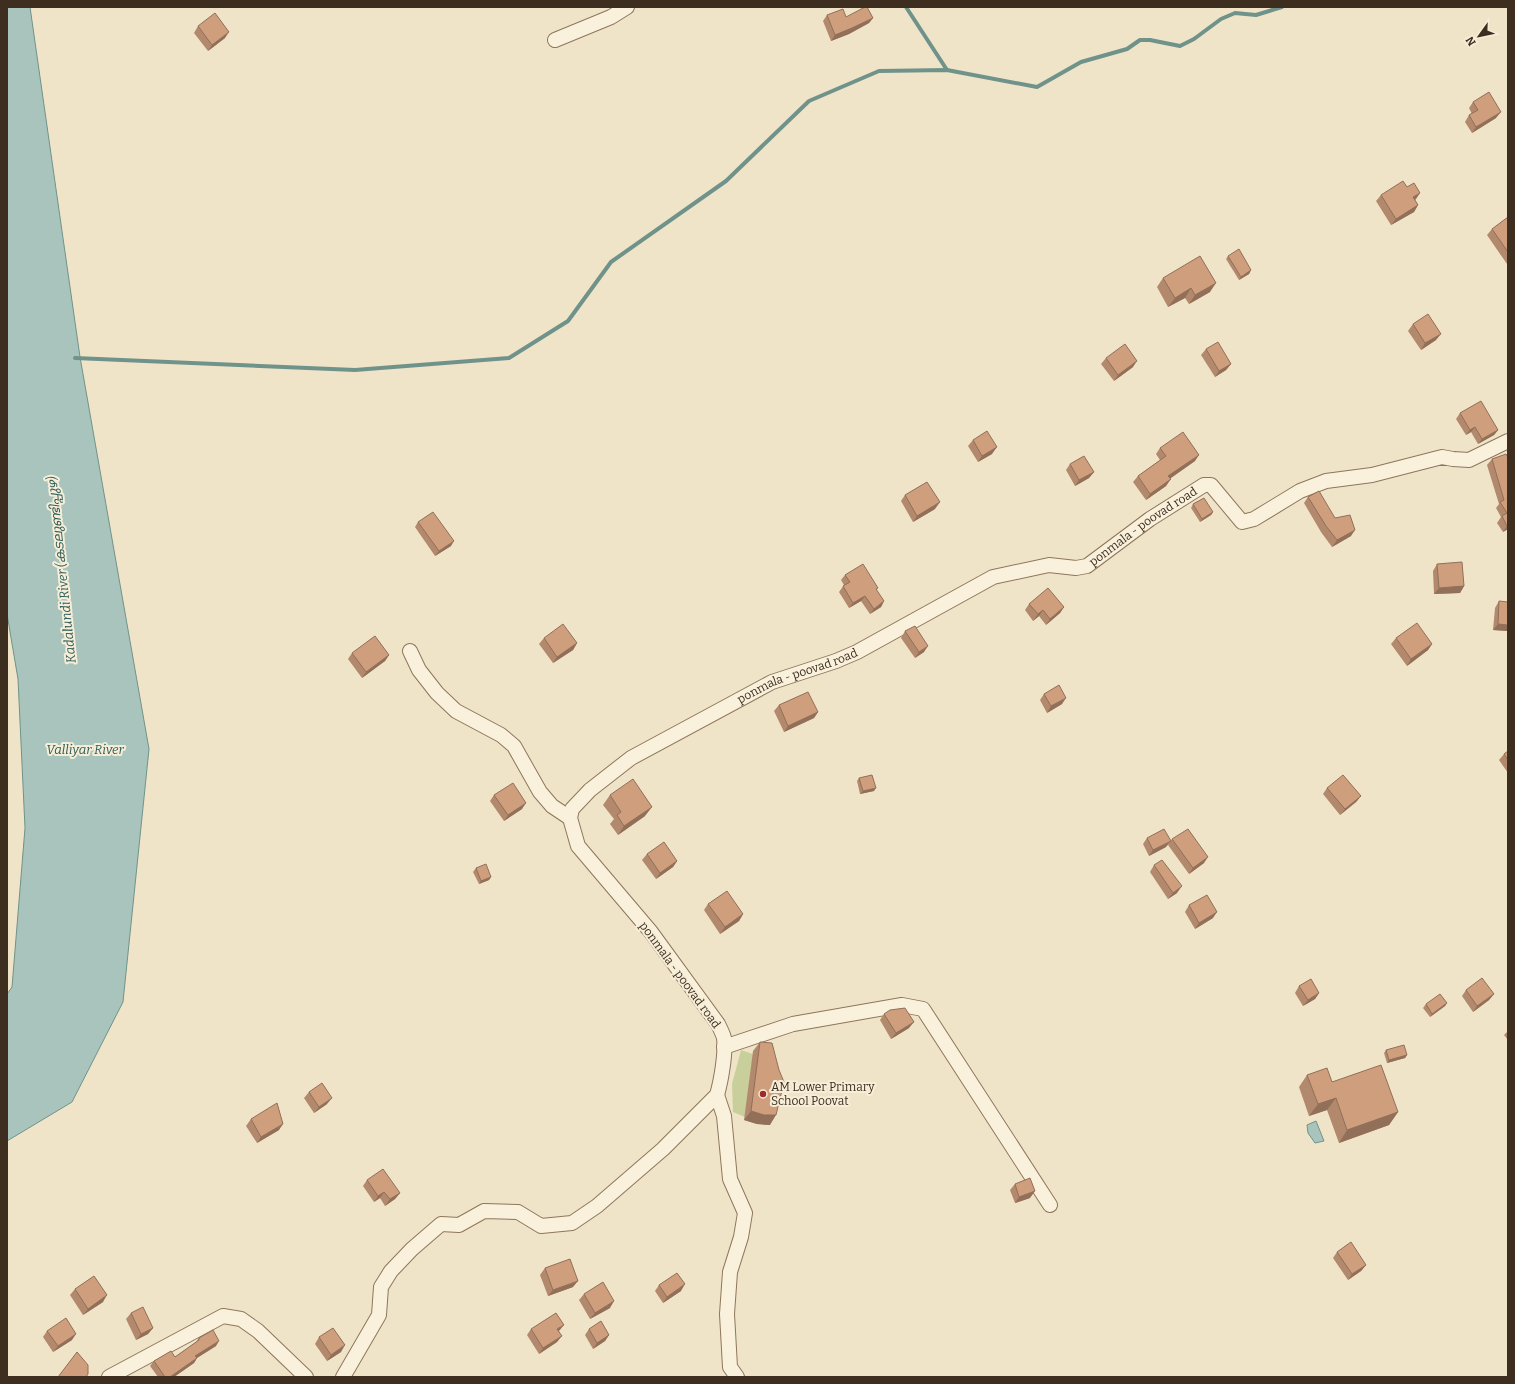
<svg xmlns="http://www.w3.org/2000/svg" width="1515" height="1384" font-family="Bitter,'Noto Sans Malayalam',serif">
<rect width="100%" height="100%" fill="#f0e4c8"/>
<polygon fill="#c9cf9b" points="741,1050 753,1054 745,1117 733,1112 732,1084"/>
<g fill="#a9c4bc" stroke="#6f938a">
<polygon points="7,7 30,7 80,357 149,749 123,1002 72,1102 7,1141 7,994 12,987 25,828 18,679 7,614"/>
<polygon points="1316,1121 1324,1141 1315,1143 1308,1133 1307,1125"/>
</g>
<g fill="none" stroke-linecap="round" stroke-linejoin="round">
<g stroke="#6f938a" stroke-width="4">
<polyline points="906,7 947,70"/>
<polyline points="75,358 355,370 509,358 568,321 611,262 726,181 809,101 879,71 947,70 1037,87 1081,62 1127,49 1140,40 1150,40 1180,46 1194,39 1221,19 1235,13 1256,15 1282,7"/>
</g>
<defs>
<g id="minor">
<polyline points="555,40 611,17 627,7"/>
<polyline points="410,651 419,670 437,693 456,711 501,735 514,746 540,792 552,806 570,818"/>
<polyline points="724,1047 793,1024 902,1005 923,1009 1050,1205"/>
<polyline points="717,1095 724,1116 730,1179 745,1213 741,1237 730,1272 727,1314 730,1367 737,1377"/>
<polyline points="109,1377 223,1316 241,1319 258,1331 306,1377"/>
<path id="s1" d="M343,1377L379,1315L381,1287L391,1271L412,1249L441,1224L459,1225L484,1211L518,1212L541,1226L572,1223L597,1206L663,1149L717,1095C721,1081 726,1053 724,1038C723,1034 720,1028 718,1024L651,932L578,846L570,818L572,809L590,790L631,758L772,682L836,661L857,652L993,577L1049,565L1076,568L1087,566L1150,519L1204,485H1211L1242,522L1254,519L1300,491L1326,481L1372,475L1442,457L1453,459L1469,460L1508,441"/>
</g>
</defs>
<use href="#minor" stroke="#8d765c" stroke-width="16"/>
<use href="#minor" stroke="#faf1dc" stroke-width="14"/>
</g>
<g fill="#b2896c">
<polygon points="827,15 846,17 873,18 869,23 849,34 831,41 823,21"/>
<polygon points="198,26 225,38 208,51 194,33"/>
<polygon points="1473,102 1496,118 1472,133 1465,122 1469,115 1472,114 1469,108"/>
<polygon points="1381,195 1416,199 1415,200 1418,205 1414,212 1391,225 1376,201"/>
<polygon points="1508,217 1508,263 1507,264 1487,235 1492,229"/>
<polygon points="1228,256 1251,270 1249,274 1239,280 1226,259"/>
<polygon points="1163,278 1210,292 1189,304 1185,298 1168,307 1157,287"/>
<polygon points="1413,324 1436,340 1421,350 1408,331"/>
<polygon points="1206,349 1231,364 1226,370 1215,377 1201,355"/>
<polygon points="1106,358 1133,367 1114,381 1101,364"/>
<polygon points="1460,413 1498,430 1494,435 1478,444 1471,432 1466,435 1456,419"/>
<polygon points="973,440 992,454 978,462 968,446"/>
<polygon points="1160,448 1195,461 1170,478 1166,486 1146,500 1133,482 1138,476 1160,460 1156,454"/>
<polygon points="1508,458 1508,529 1503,532 1497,523 1501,517 1496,508 1499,504 1487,465 1492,459"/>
<polygon points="1070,464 1094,472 1089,478 1075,486 1066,470"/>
<polygon points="905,495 935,509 913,522 901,501"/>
<polygon points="1308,497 1335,518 1351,536 1332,547 1321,532 1304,503"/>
<polygon points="1193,504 1213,512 1211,515 1200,522 1191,508"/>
<polygon points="418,522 451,546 435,556 415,527"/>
<polygon points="1437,564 1464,586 1460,593 1434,594 1433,571"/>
<polygon points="845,575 876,590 884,601 881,607 870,614 861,601 849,608 839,592 844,585 841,580"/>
<polygon points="1499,601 1508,631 1493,630 1495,608"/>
<polygon points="1029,604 1064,607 1060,613 1046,625 1039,616 1033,621 1025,610"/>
<polygon points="905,631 924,652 915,658 901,638"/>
<polygon points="544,638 577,643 573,650 553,663 539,644"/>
<polygon points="1396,638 1432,644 1428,650 1407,666 1391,644"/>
<polygon points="352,653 389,655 385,661 362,678 348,659"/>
<polygon points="1044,694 1062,704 1047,713 1040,700"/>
<polygon points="779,705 818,712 814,718 784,732 774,711"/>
<polygon points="1508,751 1508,773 1499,760 1504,754"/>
<polygon points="859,778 874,791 860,794 857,781"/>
<polygon points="1327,788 1361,796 1356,802 1340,815 1323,794"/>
<polygon points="494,795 522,809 504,821 490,801"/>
<polygon points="610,795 645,816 618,835 610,824 614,819 603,805"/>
<polygon points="1147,838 1166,847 1149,856 1143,844"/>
<polygon points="1172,839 1204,863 1189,874 1168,845"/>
<polygon points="647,854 677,861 673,867 656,879 642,860"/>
<polygon points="1154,865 1177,893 1168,899 1150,872"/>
<polygon points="476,868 491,877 489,880 479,884 473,872"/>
<polygon points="708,904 743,914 739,921 720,934 704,910"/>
<polygon points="1189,905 1213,918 1195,929 1185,912"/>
<polygon points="1299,986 1319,993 1315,999 1303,1006 1295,993"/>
<polygon points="1466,990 1494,994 1489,1000 1473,1012 1462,996"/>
<polygon points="1447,1003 1445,1006 1430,1017 1423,1008 1426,1004"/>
<polygon points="884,1014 909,1028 891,1039 880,1020"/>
<polygon points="1508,1031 1508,1040 1504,1035"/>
<polygon points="760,1042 770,1125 757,1124 744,1120 753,1051"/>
<polygon points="1386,1050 1407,1055 1405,1058 1387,1063 1384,1053"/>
<polygon points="1307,1075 1332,1082 1398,1112 1389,1125 1339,1143 1327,1110 1309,1116 1299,1087"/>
<polygon points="309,1092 327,1104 314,1113 304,1098"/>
<polygon points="251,1119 279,1130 257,1143 246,1126"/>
<polygon points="367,1180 400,1193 395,1199 385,1206 380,1198 374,1202 363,1186"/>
<polygon points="1015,1184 1030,1198 1015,1203 1010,1190"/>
<polygon points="1337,1252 1366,1265 1361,1271 1348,1280 1333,1258"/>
<polygon points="545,1268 573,1287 548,1296 540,1275"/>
<polygon points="659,1285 681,1291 663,1303 655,1291"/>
<polygon points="75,1289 103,1302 83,1315 70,1295"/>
<polygon points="584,1294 610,1308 590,1319 579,1300"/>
<polygon points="131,1313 153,1328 148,1334 136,1340 126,1319"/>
<polygon points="531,1329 559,1331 557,1342 539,1354 527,1335"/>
<polygon points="589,1329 609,1335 605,1341 593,1349 585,1335"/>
<polygon points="47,1331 72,1340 53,1352 43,1337"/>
<polygon points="319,1337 341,1352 327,1361 315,1344"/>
<polygon points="199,1338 216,1346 197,1358 194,1363 174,1377 158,1377 150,1366 154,1361 175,1357 196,1342"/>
</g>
<g fill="#916f58">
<polygon points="873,18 869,23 849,34 831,41 835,35"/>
<polygon points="229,32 225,38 208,51 212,45"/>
<polygon points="1501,112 1496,118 1472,133 1476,127"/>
<polygon points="1420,193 1416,199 1409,204 1413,197"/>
<polygon points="1418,205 1414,212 1391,225 1396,219"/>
<polygon points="1251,270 1249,274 1239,280 1241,277"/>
<polygon points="1216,283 1210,292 1189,304 1195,295"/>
<polygon points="1191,288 1185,298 1168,307 1175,298"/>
<polygon points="1441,334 1436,340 1421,350 1425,343"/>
<polygon points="1137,361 1133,367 1114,381 1118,375"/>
<polygon points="1231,364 1226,370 1215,377 1219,371"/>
<polygon points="1475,427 1471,432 1466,435 1470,430"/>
<polygon points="1498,430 1494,435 1478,444 1482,439"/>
<polygon points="997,447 992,454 978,462 982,456"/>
<polygon points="1199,455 1195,461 1164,483 1168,476"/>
<polygon points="1094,472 1089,478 1075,486 1079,480"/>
<polygon points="1171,479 1166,486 1146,500 1150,494"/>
<polygon points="940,502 935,509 913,522 917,516"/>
<polygon points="1213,512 1211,515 1200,522 1202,519"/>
<polygon points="1507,526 1508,526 1508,529 1503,532"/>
<polygon points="1355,530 1351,536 1332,547 1337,540"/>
<polygon points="454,541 451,546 435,556 439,551"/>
<polygon points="1464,586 1460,593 1434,594 1439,588"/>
<polygon points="865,596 861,601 849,608 853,603"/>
<polygon points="884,601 881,607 870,614 874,609"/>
<polygon points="1064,607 1060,613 1046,625 1050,619"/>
<polygon points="1043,610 1039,616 1033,621 1038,614"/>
<polygon points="1498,624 1508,625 1508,631 1493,630"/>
<polygon points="577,643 573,650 553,663 557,657"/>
<polygon points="1432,644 1428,650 1407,666 1411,659"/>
<polygon points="928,646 924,652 915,658 919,652"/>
<polygon points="389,655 385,661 362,678 366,672"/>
<polygon points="1066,698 1062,704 1047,713 1051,706"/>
<polygon points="818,712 814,718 784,732 788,726"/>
<polygon points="876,788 874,791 860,794 863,791"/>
<polygon points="1361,796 1356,802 1340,815 1345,809"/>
<polygon points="526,803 522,809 504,821 508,815"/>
<polygon points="652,807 645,816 618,835 624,826"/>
<polygon points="1171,841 1166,847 1149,856 1153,850"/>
<polygon points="1208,857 1204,863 1189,874 1193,868"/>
<polygon points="677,861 673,867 656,879 660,873"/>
<polygon points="491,877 489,880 479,884 481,881"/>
<polygon points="1182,886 1177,893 1168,899 1173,893"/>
<polygon points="1217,912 1213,918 1195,929 1199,923"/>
<polygon points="743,914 739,921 720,934 725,927"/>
<polygon points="1319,993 1315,999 1303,1006 1308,1000"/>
<polygon points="1494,994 1489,1000 1473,1012 1477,1006"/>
<polygon points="1447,1003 1445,1006 1430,1017 1432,1014"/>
<polygon points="914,1022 909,1028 891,1039 896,1033"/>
<polygon points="1407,1055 1405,1058 1387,1063 1389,1060"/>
<polygon points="332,1098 327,1104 314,1113 319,1107"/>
<polygon points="1336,1098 1327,1110 1309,1116 1318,1104"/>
<polygon points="751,1111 776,1115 770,1125 757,1124 744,1120"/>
<polygon points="1398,1112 1389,1125 1339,1143 1347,1130"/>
<polygon points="283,1124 279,1130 257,1143 261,1137"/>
<polygon points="1035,1191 1030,1198 1015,1203 1019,1197"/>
<polygon points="384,1192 380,1198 374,1202 378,1196"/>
<polygon points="400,1193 395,1199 385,1206 390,1199"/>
<polygon points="1366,1265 1361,1271 1348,1280 1352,1274"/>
<polygon points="578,1281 573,1287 548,1296 553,1290"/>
<polygon points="685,1284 681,1291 663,1303 667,1297"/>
<polygon points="107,1295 103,1302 83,1315 88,1309"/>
<polygon points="614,1301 610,1308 590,1319 595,1313"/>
<polygon points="564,1325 559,1331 553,1335 557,1329"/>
<polygon points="153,1328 148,1334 136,1340 141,1334"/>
<polygon points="76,1334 72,1340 53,1352 58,1346"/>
<polygon points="609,1335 605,1341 593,1349 597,1343"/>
<polygon points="562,1336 557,1342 539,1354 543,1348"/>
<polygon points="219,1341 216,1346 192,1361 195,1356"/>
<polygon points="345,1345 341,1352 327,1361 331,1355"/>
<polygon points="197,1358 194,1363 174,1377 170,1377"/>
</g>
<g fill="#cf9f7d" stroke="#916f58">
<polygon points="865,7 867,7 873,18 852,28 835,35 827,15 843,9 846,17"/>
<polygon points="215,13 229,32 212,45 198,26"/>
<polygon points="1489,92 1501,112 1476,127 1469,115 1478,110 1473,102"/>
<polygon points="1403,181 1407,187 1414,183 1420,193 1413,197 1418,205 1396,219 1381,195"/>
<polygon points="1508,217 1508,252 1492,229"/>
<polygon points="1239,249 1251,270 1241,277 1228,256"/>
<polygon points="1200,256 1216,283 1195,295 1191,288 1175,298 1163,278"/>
<polygon points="1428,314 1441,334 1425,343 1413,324"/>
<polygon points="1218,342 1231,364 1219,371 1206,349"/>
<polygon points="1125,344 1137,361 1118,375 1106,358"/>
<polygon points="1481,401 1498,430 1482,439 1475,427 1470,430 1460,413"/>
<polygon points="987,431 997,447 982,456 973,440"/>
<polygon points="1183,432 1199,455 1168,476 1171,479 1150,494 1138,476 1166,456 1160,448"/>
<polygon points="1506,454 1508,458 1508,526 1507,526 1502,516 1507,513 1500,502 1504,500 1492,459"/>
<polygon points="1084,456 1094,472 1079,480 1070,464"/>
<polygon points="927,482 940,502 917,516 905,495"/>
<polygon points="1319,491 1335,518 1350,515 1355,530 1337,540 1326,526 1308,497"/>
<polygon points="1204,498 1213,512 1202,519 1193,504"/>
<polygon points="433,512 454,541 439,551 418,522"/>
<polygon points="1462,562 1464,586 1439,588 1437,564"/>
<polygon points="863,564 878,588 876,589 884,601 874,609 865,596 853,603 843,586 850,582 845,575"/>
<polygon points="1048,588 1064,607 1050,619 1043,610 1038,614 1029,604"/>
<polygon points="1499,601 1508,602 1508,625 1498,624"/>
<polygon points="1417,623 1432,644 1411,659 1396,638"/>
<polygon points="563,624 577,643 557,657 544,638"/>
<polygon points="915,626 928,646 919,652 905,631"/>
<polygon points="375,636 389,655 366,672 352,653"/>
<polygon points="1059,685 1066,698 1051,706 1044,694"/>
<polygon points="808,692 818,712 788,726 779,705"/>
<polygon points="1508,751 1508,760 1504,754"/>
<polygon points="872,775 876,788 863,791 859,778"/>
<polygon points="1343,775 1361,796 1345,809 1327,788"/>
<polygon points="633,779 652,807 624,826 617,815 621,812 610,795"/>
<polygon points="513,783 526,803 508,815 494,795"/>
<polygon points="1164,829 1171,841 1153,850 1147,838"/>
<polygon points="1188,829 1208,857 1193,868 1172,839"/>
<polygon points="664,842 677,861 660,873 647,854"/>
<polygon points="1162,860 1182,886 1173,893 1154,865"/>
<polygon points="486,864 491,877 481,881 476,868"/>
<polygon points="727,891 743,914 725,927 708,904"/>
<polygon points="1207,895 1217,912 1199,923 1189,905"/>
<polygon points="1482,978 1494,994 1477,1006 1466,990"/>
<polygon points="1311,979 1319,993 1308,1000 1299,986"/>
<polygon points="1440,994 1447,1003 1432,1014 1426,1004"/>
<polygon points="905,1008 914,1022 896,1033 884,1014 890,1010"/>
<polygon points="760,1042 772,1043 779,1070 784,1082 776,1115 764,1115 751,1111"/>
<polygon points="1404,1045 1407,1055 1389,1060 1386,1050"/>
<polygon points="1381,1065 1398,1112 1347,1130 1336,1098 1318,1104 1307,1075 1327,1068 1332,1082"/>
<polygon points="322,1083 332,1098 319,1107 309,1092"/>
<polygon points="277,1103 283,1124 261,1137 251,1119"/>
<polygon points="383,1169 400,1193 390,1199 384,1192 378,1196 367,1180"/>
<polygon points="1030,1178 1035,1191 1019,1197 1015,1184"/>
<polygon points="1351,1242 1366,1265 1352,1274 1337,1252"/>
<polygon points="570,1259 578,1281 553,1290 545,1268"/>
<polygon points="677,1273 685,1284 667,1297 659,1285"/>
<polygon points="94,1276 107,1295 88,1309 75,1289"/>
<polygon points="603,1282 614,1301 595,1313 584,1294"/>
<polygon points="143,1307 153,1328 141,1334 131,1313"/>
<polygon points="556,1313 564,1325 557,1329 562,1336 543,1348 531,1329"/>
<polygon points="66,1318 76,1334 58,1346 47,1331"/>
<polygon points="601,1321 609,1335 597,1343 589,1329"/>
<polygon points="333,1328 345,1345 331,1355 319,1337"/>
<polygon points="213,1330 219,1341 195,1356 197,1358 170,1377 165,1377 154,1361 171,1351 175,1357 199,1340 199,1338"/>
<polygon points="77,1352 88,1365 88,1374 86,1377 58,1377"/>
</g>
<circle fill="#9e2a2b" stroke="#f7eed8" stroke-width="1.5" cx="763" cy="1094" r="4"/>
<g text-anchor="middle" stroke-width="4" stroke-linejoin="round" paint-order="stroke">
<g font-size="12" fill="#3d2e20" stroke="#f7eed8">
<text dy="4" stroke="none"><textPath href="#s1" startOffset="1506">ponmala - poovad road</textPath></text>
<text dy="4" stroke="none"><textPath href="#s1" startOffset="1122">ponmala - poovad road</textPath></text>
<text transform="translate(680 975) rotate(54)" y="4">ponmala - poovad road</text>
</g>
<g font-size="12" fill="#3d2e20" stroke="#f7eed8" text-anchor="start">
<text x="771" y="1091">AM Lower Primary<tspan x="771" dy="14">School Poovat</tspan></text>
</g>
<g font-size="13" font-style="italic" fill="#2f5d5a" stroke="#f7eed8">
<text transform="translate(61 570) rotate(-96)" y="5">Kadalundi River (കടലുണ്ടിപ്പുഴ)</text>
<text x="85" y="754">Valliyar River</text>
</g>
</g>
<rect width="1515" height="1384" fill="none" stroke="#3d2e20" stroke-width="16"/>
<g transform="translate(1479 36) rotate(237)" stroke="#f7eed8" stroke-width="3" paint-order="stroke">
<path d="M0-3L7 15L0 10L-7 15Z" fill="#3d2e20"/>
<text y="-6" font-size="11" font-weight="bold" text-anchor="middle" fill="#3d2e20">N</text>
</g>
</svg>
